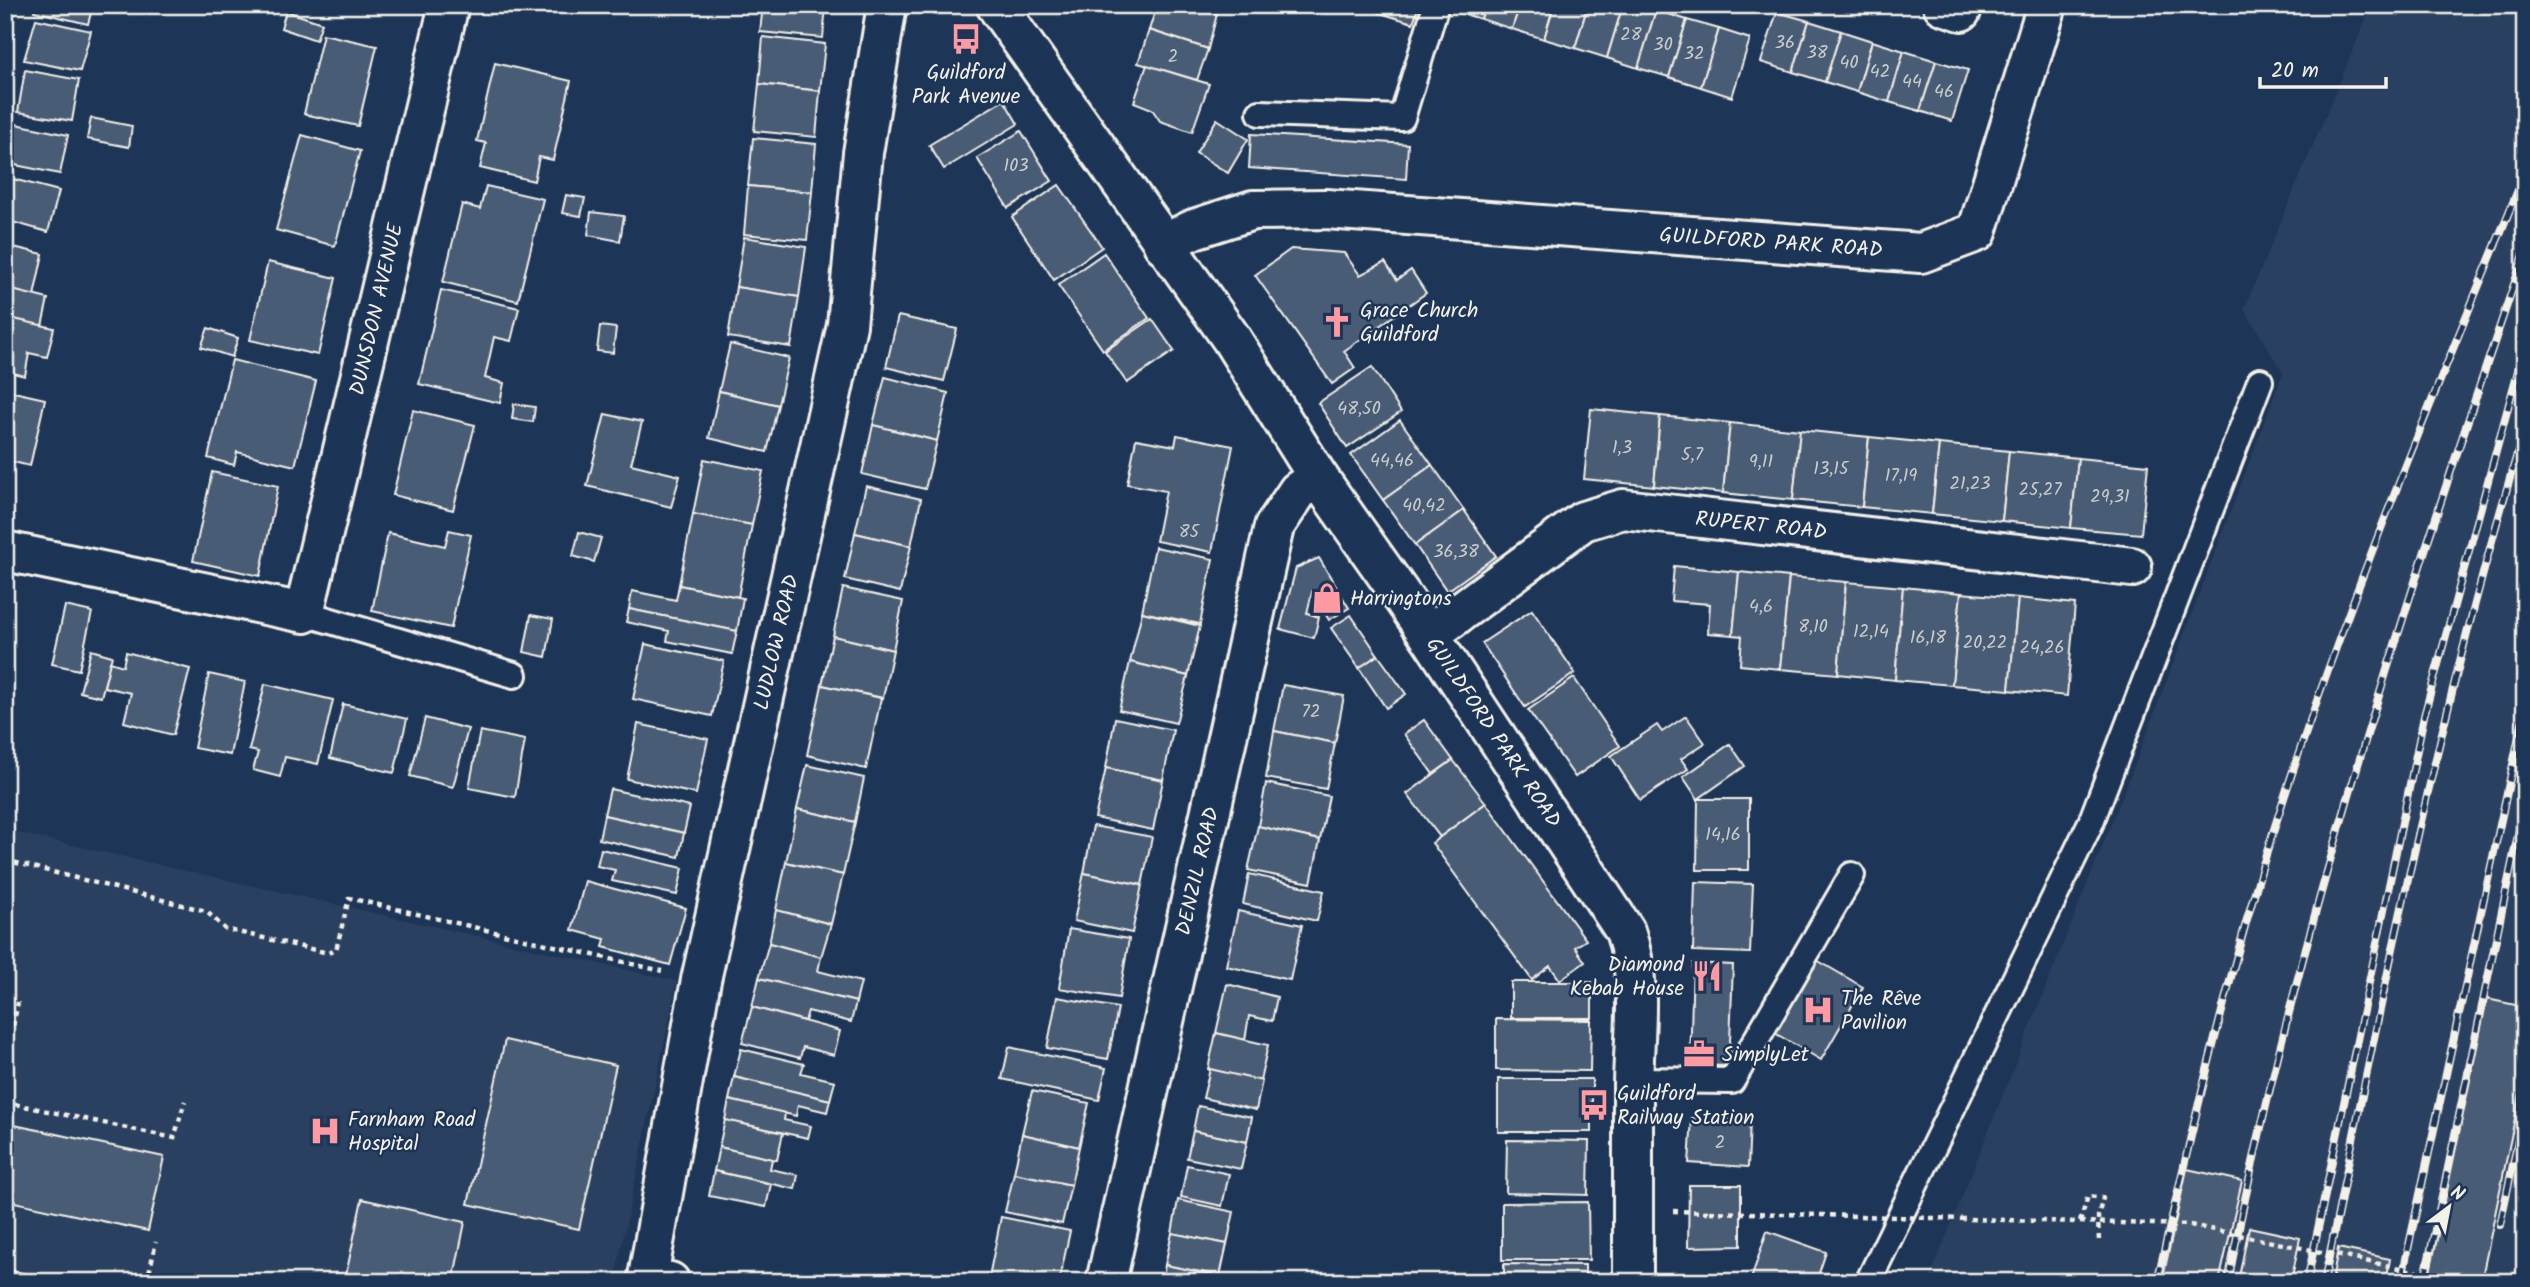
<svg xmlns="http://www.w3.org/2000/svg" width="2530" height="1287" font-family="Kalam,sans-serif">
<rect width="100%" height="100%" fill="#1d3557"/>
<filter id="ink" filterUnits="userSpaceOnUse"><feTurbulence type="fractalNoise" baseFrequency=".0143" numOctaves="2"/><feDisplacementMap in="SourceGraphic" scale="14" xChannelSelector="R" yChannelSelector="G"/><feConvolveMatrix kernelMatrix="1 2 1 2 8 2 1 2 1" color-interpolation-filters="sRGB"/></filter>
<g filter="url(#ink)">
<g fill="#2a4060">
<polygon points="2372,5 2525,5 2525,1282 1928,1282 2134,767 2283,373 2244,309"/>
<polygon points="5,830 677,981 614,1282 5,1282"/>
</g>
<g fill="#485b74" stroke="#f4f1e8" stroke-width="2">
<polygon points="36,5 93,5 88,24 34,11"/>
<polygon points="763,5 826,5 823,38 760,32"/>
<polygon points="1157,5 1186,5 1217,14 1208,49 1149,30"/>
<polygon points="1186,5 1220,5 1217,14"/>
<polygon points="1357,5 1382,5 1380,13"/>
<polygon points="1382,5 1419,5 1413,23 1380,13"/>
<polygon points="1451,5 1485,5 1481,19 1450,10"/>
<polygon points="1485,5 1520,5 1512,29 1481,19"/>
<polygon points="1520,5 1554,5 1544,39 1512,29"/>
<polygon points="1554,5 1588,5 1575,48 1544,39"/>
<polygon points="1588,5 1623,5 1607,58 1575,48"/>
<polygon points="1623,5 1640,5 1656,10 1638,68 1607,58"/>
<polygon points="1656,10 1687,20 1669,77 1638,68"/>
<polygon points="286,11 322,23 316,40 281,28"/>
<polygon points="1777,12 1809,21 1793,72 1761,62"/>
<polygon points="36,19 91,31 80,71 24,60"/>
<polygon points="1687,20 1719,29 1701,87 1669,77"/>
<polygon points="1809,21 1841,31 1825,82 1793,72"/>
<polygon points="1719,29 1750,39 1732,97 1701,87"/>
<polygon points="1149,30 1208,49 1197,80 1138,63"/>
<polygon points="1841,31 1872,41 1857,92 1825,82"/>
<polygon points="323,34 377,46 358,126 304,114"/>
<polygon points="763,37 825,44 820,91 759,84"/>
<polygon points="1872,41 1904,51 1889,102 1857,92"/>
<polygon points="1904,51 1936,61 1920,111 1889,102"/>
<polygon points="1936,61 1968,70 1952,121 1920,111"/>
<polygon points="495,63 571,81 553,160 539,157 534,181 480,168 486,143 477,141"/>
<polygon points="1147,65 1209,84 1192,132 1160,121 1152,109 1134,102"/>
<polygon points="25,70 79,80 72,121 18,112"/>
<polygon points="759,84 820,91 816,137 754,131"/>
<polygon points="1004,100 1018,124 944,169 929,145"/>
<polygon points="91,118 132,126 129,147 87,139"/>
<polygon points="1217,119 1248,139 1228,173 1196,153"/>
<polygon points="11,123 68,135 60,174 5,163"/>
<polygon points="1021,131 1052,181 1008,208 977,158"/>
<polygon points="1251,134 1408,144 1406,179 1249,168"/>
<polygon points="302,135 360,151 335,246 276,230"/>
<polygon points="753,138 816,144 812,192 748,186"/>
<polygon points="5,177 59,191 48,232 5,220"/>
<polygon points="1059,185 1102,247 1054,280 1012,217"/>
<polygon points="486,186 543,199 518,301 443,282 462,204 480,209"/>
<polygon points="748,186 812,192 807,240 744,234"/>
<polygon points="566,195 585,198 581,216 562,213"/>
<polygon points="591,212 624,216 620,241 588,235"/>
<polygon points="744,237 806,247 799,297 736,287"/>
<polygon points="5,245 43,254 34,296 5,289"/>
<polygon points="1291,249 1344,253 1360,275 1385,262 1397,280 1411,270 1426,293 1344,351 1355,368 1332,384 1255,275"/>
<polygon points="1104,253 1149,318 1103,350 1058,285"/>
<polygon points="268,262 336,278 318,355 250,340"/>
<polygon points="736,287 799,297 791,347 728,337"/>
<polygon points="12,290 48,299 42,326 6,317"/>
<polygon points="441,290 519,308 511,341 494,337 485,378 504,383 500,403 419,384"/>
<polygon points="898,316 957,329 944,381 886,367"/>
<polygon points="5,317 54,328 47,357 29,353 25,376 5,371"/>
<polygon points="1152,319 1174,351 1127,383 1105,351"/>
<polygon points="600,326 616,328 613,353 597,351"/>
<polygon points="208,328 238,338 232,357 201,347"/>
<polygon points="730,344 789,358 778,405 719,391"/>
<polygon points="232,360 316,381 295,466 237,452 234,465 208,458"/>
<polygon points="1372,367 1401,412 1347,448 1318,403"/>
<polygon points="885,377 948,393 937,441 873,425"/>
<polygon points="5,390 45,399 30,466 5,460"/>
<polygon points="719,391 778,405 767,452 709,438"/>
<polygon points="514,404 535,407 533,422 512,419"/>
<polygon points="1591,409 1660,416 1654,486 1584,479"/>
<polygon points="413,410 475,425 453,510 393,495"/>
<polygon points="605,414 642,422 631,464 680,476 671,507 587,486"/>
<polygon points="1660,416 1730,423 1723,493 1654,486"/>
<polygon points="1400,420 1432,465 1383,500 1351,455"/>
<polygon points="1730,423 1800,430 1793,500 1723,493"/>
<polygon points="873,425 937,441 925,489 862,474"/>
<polygon points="1800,430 1869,437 1862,507 1793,500"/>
<polygon points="1177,435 1233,446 1212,552 1156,541 1166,491 1127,484 1136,439 1175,446"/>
<polygon points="1869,437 1939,444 1932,514 1862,507"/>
<polygon points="1939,444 2009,451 2002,521 1932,514"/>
<polygon points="2009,451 2078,458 2071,528 2002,521"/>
<polygon points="2078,458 2148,465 2141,534 2071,528"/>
<polygon points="704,459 763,471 752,525 693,514"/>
<polygon points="1432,465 1464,510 1415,545 1383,500"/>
<polygon points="212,472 278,486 260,576 193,561"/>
<polygon points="866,486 921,499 911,546 855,533"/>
<polygon points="1464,510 1496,556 1447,591 1415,545"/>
<polygon points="693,514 752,525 738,597 679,585"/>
<polygon points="449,530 471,535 451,628 372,611 388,533 445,546"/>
<polygon points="579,532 601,538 594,562 573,556"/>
<polygon points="855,533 911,546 900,592 845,579"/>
<polygon points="1155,547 1213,559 1200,624 1142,612"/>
<polygon points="1319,558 1349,608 1329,620 1312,592 1307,613 1319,617 1314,638 1280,629 1296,568"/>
<polygon points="1674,566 1739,572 1733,635 1708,633 1710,604 1671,601"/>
<polygon points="1739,572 1789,577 1780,669 1740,665 1742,636 1733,635"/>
<polygon points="1789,577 1846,582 1838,674 1780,669"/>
<polygon points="1846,582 1903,587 1895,680 1838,674"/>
<polygon points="679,585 743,598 737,631 629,609 632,591 676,600"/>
<polygon points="1903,587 1961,593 1952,685 1895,680"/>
<polygon points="843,588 903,601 893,650 833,636"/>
<polygon points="1961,593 2018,598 2009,690 1952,685"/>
<polygon points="2018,598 2075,604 2067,696 2009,690"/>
<polygon points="65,606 92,612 79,670 52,664"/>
<polygon points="629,609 737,631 732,654 667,641 669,631 626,622"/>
<polygon points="1532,610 1575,673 1525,707 1482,643"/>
<polygon points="1142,612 1200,626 1188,676 1130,662"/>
<polygon points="531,615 553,619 546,657 524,652"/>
<polygon points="1351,615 1378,655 1359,668 1331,628"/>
<polygon points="833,636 893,650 883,698 822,685"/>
<polygon points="645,644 724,661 712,716 633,699"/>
<polygon points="91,650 112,656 101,697 80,692"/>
<polygon points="126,652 190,669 173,735 124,722 131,693 104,687 110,662 123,666"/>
<polygon points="1378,655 1406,694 1386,708 1359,668"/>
<polygon points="1130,662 1188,676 1176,723 1119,710"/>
<polygon points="209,674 245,682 230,755 194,748"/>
<polygon points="1574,678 1620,746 1575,777 1528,710"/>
<polygon points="265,684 333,700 318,764 285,757 280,777 253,770 258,752 249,750"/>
<polygon points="822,685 881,698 866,769 807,755"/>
<polygon points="1283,685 1344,696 1335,743 1274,731"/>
<polygon points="343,704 407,719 394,773 330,758"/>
<polygon points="1686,716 1705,743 1681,759 1688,769 1640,800 1611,756 1657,725 1662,732"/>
<polygon points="425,718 468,729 453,787 410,776"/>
<polygon points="1115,718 1173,730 1163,780 1106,768"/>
<polygon points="1424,720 1453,760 1433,774 1404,734"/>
<polygon points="638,724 708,739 696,794 627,779"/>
<polygon points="480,731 525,740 515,797 469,788"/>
<polygon points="1274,731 1335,743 1326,789 1266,778"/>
<polygon points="1730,744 1745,766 1698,799 1683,777"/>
<polygon points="1453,760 1486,803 1440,837 1407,794"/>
<polygon points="807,765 864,778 855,822 797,809"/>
<polygon points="1106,768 1163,780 1153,830 1095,818"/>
<polygon points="1266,783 1329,796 1320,840 1258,826"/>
<polygon points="610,789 690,807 684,833 604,815"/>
<polygon points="1698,799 1749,799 1749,870 1697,870"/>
<polygon points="1486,803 1586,940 1575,947 1585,962 1560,980 1550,966 1532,980 1432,843"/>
<polygon points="797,809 855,822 843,875 786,862"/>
<polygon points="604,815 684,833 679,857 599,839"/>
<polygon points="1093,826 1152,837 1142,885 1084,873"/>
<polygon points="1258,826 1320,840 1311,883 1248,870"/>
<polygon points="601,849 683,868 677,895 612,881 615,870 597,866"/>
<polygon points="786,862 843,875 831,924 776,910"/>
<polygon points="1084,873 1142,885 1132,933 1074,921"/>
<polygon points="1249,874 1324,891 1317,921 1243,904"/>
<polygon points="585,881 686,908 670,965 603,947 605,939 572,930"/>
<polygon points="1695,882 1753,884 1750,953 1693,951"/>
<polygon points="776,910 831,924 821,957 769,943"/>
<polygon points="1238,911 1302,925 1290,980 1226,966"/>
<polygon points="1069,929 1129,939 1119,998 1059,988"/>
<polygon points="769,943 821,957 818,971 861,982 856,1002 759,978"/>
<polygon points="1815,959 1863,987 1821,1060 1773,1032"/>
<polygon points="1693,963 1733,965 1729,1066 1690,1065"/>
<polygon points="759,978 856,1002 851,1022 808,1011 805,1021 752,1007"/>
<rect x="1511" y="982" width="81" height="36"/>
<polygon points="1227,984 1277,997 1272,1021 1249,1016 1245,1040 1216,1033"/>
<polygon points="1057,997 1118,1008 1108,1059 1047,1048"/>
<polygon points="2487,999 2525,1007 2525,1070 2481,1282 2428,1282"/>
<polygon points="752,1007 840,1031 834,1055 803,1047 800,1058 742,1043"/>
<polygon points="1496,1019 1591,1020 1590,1071 1496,1070"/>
<polygon points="1216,1033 1268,1045 1260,1081 1208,1069"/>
<polygon points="505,1040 616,1065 579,1229 468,1204"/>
<polygon points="1009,1047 1106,1068 1099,1100 1002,1079"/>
<polygon points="741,1049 804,1064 801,1073 835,1081 830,1100 734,1077"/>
<polygon points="1210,1069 1262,1081 1256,1110 1203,1098"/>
<polygon points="734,1077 830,1100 827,1112 798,1105 796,1116 729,1100"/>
<rect x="1498" y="1079" width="94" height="53"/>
<polygon points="1032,1091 1089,1103 1079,1147 1022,1134"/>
<polygon points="729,1100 785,1113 784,1120 811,1126 808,1138 725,1120"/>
<polygon points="1198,1106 1252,1117 1247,1142 1193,1131"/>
<polygon points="1692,1118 1750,1121 1748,1167 1689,1163"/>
<polygon points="725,1120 783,1133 777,1160 719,1147"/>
<polygon points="5,1123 164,1157 148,1231 5,1200"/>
<polygon points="1193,1131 1247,1142 1241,1169 1187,1158"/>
<polygon points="1022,1134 1079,1147 1071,1185 1014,1173"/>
<polygon points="1507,1140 1589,1141 1588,1195 1506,1193"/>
<polygon points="719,1147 772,1159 770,1169 798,1175 795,1189 714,1171"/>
<polygon points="1187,1165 1229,1174 1222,1206 1181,1197"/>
<polygon points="2187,1169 2242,1181 2219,1282 2162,1282"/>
<polygon points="714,1171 771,1184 766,1207 709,1196"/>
<polygon points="1014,1173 1071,1185 1062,1224 1005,1212"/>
<polygon points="1689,1185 1741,1185 1741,1246 1688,1247"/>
<polygon points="362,1199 465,1222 453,1282 338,1282 336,1273 346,1275"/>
<polygon points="1178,1200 1234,1212 1227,1244 1172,1233"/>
<polygon points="1588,1202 1589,1260 1502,1260 1502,1203"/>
<polygon points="1001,1217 1070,1231 1059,1282 988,1282"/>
<polygon points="2249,1227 2300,1238 2291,1282 2238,1282"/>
<polygon points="1767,1231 1826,1252 1816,1282 1750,1282"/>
<polygon points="1172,1233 1227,1244 1220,1276 1165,1265"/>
<polygon points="2338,1248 2390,1259 2386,1282 2332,1282"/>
<polygon points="1504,1264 1585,1265 1585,1282 1504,1282"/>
<polygon points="1165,1265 1220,1276 1219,1282 1162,1282"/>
<polygon points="5,1269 63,1282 5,1282"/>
</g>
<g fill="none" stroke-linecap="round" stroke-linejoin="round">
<defs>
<g id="service">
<polyline points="1260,113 1402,118 1436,5"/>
<polyline points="304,613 514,675"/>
<polyline points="1633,1080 1732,1081 1852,875"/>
<polyline points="1868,1282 2091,822 2260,381"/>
</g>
<g id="minor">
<polyline points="1943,5 1961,11"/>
<polyline points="1163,244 1194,229 1253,210 1326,209 1921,253 1977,232 2047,5"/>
<polyline points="5,551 304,613 449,5"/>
<polyline points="1429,635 1583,521 1623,509 2132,567"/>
<polyline points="670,1282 648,1277 701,980 847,325 863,153 887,5"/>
<polyline points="1106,1282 1274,527 1298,491 1318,477"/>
</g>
<path id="tertiary" d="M996,5L1231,338L1318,477L1429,635L1625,931C1643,984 1634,1030 1633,1084C1633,1150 1633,1216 1633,1282"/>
</defs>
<use href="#service" stroke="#f4f1e8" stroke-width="30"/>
<use href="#minor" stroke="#f4f1e8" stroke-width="44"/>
<use href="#tertiary" stroke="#f4f1e8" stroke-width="44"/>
<g stroke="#f4f1e8" stroke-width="4.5" stroke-dasharray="5 5" stroke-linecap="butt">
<polyline points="5,860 206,911 225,929 328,953 336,950 349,898 662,971"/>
<polyline points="5,1065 18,1002"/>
<polyline points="5,1102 174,1138 185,1101"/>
<polyline points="1673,1211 1710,1212"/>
<polyline points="2080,1222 2088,1196 2103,1198 2098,1216 2099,1242"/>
<polyline points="2428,1274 2453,1282"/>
<polyline points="147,1282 156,1242"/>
</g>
<use href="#service" stroke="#1d3557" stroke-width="24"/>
<use href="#minor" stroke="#1d3557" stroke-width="38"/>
<use href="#tertiary" stroke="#1d3557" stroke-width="38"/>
<defs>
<g id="rail">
<polyline points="2500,1225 2525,1108"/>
<path d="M2157,1282C2190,1138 2223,995 2266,855C2337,623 2433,398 2525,173"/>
<path d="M2228,1282C2296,931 2410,589 2525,252"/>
<polyline points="2307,1282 2424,716 2525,345"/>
<path d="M2324,1282C2382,996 2439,708 2525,428"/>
<polyline points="2401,1282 2525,709"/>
<polyline points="2424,1282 2525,801"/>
</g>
</defs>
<use href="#rail" stroke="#f4f1e8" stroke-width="8"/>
<use href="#rail" stroke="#1d3557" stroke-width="5" stroke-dasharray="16" stroke-linecap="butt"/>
<polyline stroke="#f4f1e8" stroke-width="4.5" stroke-dasharray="5 5" stroke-linecap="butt" points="1710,1212 2190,1225 2428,1274"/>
</g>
</g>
<defs>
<symbol id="bus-bare" viewBox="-9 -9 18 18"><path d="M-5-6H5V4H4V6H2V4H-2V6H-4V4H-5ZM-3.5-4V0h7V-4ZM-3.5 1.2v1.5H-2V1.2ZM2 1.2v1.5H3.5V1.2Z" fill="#ff9aa2" stroke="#1d3557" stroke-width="2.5" paint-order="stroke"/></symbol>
<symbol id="church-bare" viewBox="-9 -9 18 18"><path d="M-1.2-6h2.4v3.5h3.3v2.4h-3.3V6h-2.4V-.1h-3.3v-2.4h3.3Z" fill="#ff9aa2" stroke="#1d3557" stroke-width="2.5" paint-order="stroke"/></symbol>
<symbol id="shop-bare" viewBox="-9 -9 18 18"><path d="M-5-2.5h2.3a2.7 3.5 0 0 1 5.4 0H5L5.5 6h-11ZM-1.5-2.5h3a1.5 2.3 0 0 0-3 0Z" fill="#ff9aa2" stroke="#1d3557" stroke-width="2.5" paint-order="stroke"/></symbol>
<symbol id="restaurant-bare" viewBox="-9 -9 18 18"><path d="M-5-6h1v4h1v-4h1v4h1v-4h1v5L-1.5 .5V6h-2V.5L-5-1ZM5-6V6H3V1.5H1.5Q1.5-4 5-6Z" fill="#ff9aa2" stroke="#1d3557" stroke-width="2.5" paint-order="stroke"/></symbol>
<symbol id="hospital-bare" viewBox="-9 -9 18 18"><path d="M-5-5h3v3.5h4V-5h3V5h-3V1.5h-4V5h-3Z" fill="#ff9aa2" stroke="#1d3557" stroke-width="2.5" paint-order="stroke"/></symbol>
<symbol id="office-bare" viewBox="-9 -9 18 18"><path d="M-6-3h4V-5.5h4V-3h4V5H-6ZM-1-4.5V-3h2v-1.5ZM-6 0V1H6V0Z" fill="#ff9aa2" stroke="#1d3557" stroke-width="2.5" paint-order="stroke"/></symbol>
</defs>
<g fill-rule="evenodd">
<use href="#bus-bare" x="944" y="17" width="44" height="44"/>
<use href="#church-bare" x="1315" y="300" width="44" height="44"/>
<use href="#shop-bare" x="1305" y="576" width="44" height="44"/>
<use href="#restaurant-bare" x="1685" y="954" width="44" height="44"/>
<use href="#hospital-bare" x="1796" y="988" width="44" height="44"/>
<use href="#office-bare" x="1677" y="1032" width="44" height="44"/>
<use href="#bus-bare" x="1572" y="1083" width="44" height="44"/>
<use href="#hospital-bare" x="303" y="1109" width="44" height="44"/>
</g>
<g text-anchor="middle" stroke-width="5" stroke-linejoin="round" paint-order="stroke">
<g font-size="18" fill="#c9cccb">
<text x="1631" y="40">28</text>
<text x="1785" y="48">36</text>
<text x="1663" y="50">30</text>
<text x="1817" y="58">38</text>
<text x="1694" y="59">32</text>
<text x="1173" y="62">2</text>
<text x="1849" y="68">40</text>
<text x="1880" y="77">42</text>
<text x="1912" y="87">44</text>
<text x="1944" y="97">46</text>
<text x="1016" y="171">103</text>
<text x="1359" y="414">48,50</text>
<text x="1622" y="453">1,3</text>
<text x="1692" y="460">5,7</text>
<text x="1392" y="466">44,46</text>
<text x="1761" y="467">9,11</text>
<text x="1831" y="474">13,15</text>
<text x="1901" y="481">17,19</text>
<text x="1970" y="489">21,23</text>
<text x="2040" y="495">25,27</text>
<text x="2110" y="502">29,31</text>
<text x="1424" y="511">40,42</text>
<text x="1189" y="537">85</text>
<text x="1456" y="557">36,38</text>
<text x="1761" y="612">4,6</text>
<text x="1813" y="632">8,10</text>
<text x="1871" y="637">12,14</text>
<text x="1928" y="643">16,18</text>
<text x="1985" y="648">20,22</text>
<text x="2042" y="653">24,26</text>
<text x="1311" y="717">72</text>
<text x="1723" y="840">14,16</text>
<text x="1720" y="1148">2</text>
</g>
<g font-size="21" fill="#f4f1e8" stroke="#1d3557" text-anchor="start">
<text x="966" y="79" text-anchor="middle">Guildford<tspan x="966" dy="24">Park Avenue</tspan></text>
<text x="1360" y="317">Grace Church<tspan x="1360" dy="24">Guildford</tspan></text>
<text x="1350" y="605">Harringtons</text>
<text x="1684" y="971" text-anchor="end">Diamond<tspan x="1684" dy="24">Kebab House</tspan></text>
<text x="1841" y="1005">The Rêve<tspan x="1841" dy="24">Pavilion</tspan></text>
<text x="1722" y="1061">SimplyLet</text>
<text x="1617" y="1100">Guildford<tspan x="1617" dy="24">Railway Station</tspan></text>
<text x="348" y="1126">Farnham Road<tspan x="348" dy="24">Hospital</tspan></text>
</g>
<g font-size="21" fill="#f4f1e8" stroke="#1d3557">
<text transform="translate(1771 242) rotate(4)" y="7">GUILDFORD PARK ROAD</text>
<text transform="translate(376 309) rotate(-77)" y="7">DUNSDON AVENUE</text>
<text transform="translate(1761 525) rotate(6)" y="7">RUPERT ROAD</text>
<text transform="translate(776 642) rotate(-77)" y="7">LUDLOW ROAD</text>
<text transform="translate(1494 732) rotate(56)" y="7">GUILDFORD PARK ROAD</text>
<text transform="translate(1197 871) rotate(-77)" y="7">DENZIL ROAD</text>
</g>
</g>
<rect width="2530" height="1287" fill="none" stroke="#1d3557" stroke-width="28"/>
<rect x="14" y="14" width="2502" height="1259" fill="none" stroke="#f4f1e8" stroke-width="2.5" filter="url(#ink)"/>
<g transform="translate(2449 1207) rotate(32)" stroke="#1d3557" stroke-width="5" paint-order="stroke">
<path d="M0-5L12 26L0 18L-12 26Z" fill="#f4f1e8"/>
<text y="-10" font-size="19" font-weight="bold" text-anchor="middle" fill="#f4f1e8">N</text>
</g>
<path d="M2260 77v10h126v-10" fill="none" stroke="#f4f1e8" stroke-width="3.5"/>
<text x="2271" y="77" font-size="21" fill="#f4f1e8" stroke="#1d3557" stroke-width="5" paint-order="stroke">20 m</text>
</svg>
